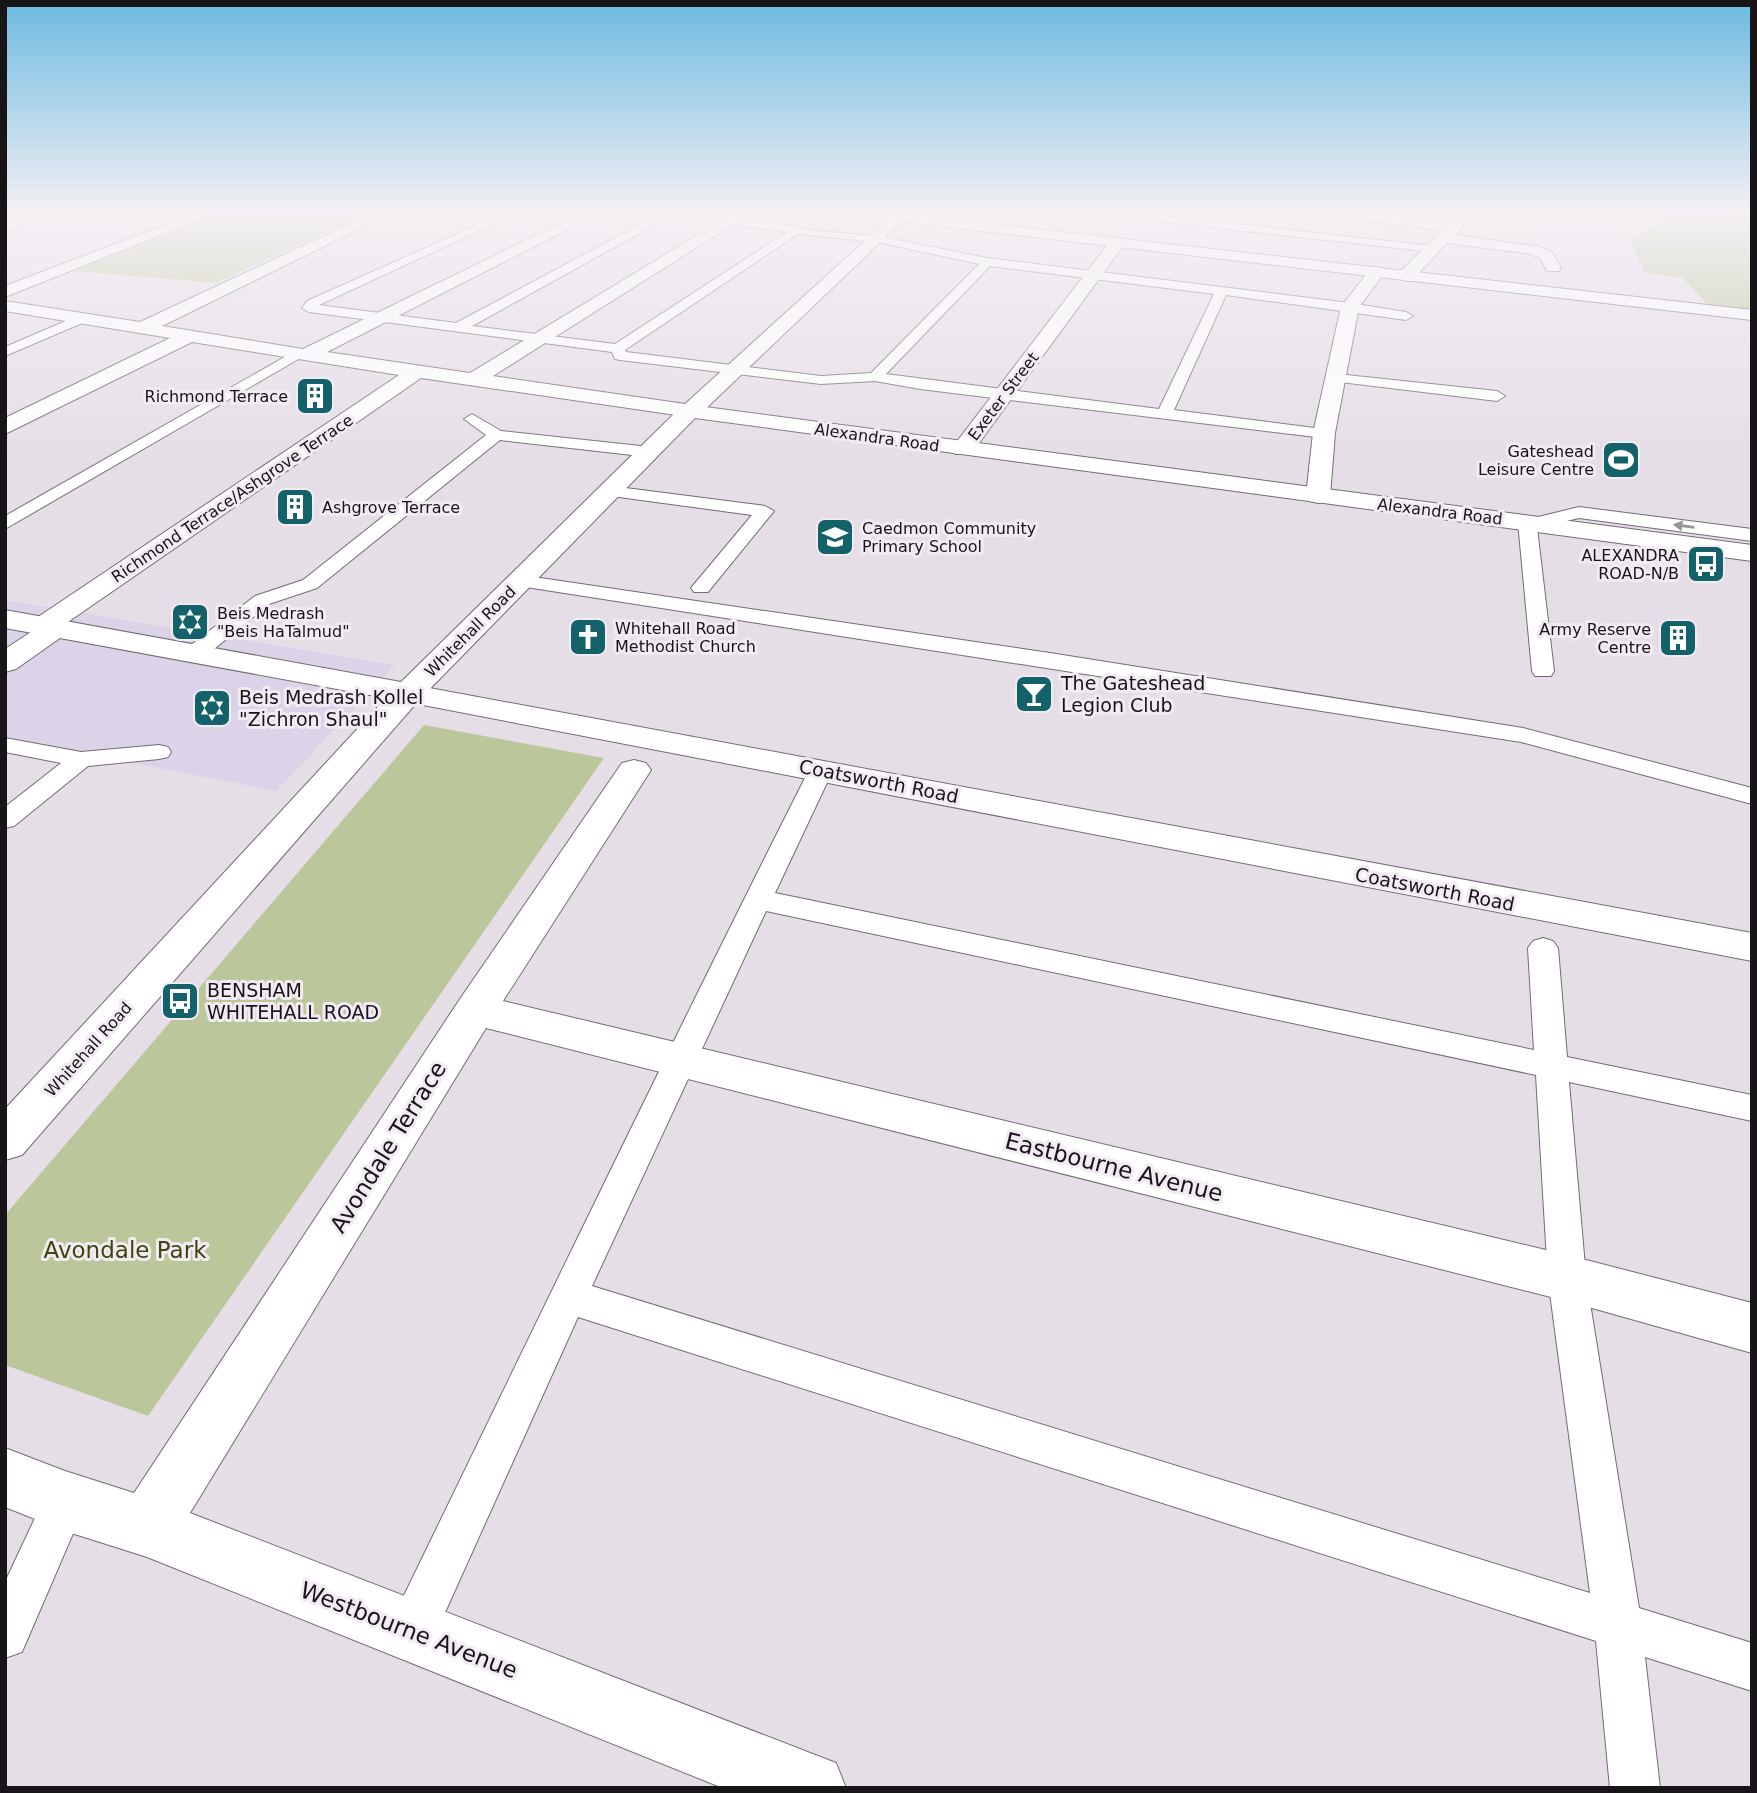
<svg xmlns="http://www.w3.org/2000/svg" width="1757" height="1793" font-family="'DejaVu Sans',sans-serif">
<rect width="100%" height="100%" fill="#e6dee7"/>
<polygon fill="#dbd3e8" points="5,600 395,665 276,791 5,738"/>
<g fill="#bbc79a">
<polygon points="231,210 374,210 216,283 75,271"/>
<polygon points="1679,213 1752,222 1752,309 1707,304 1683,278 1645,273 1629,239"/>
<polygon points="424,725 604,758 148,1416 5,1365 5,1215"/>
</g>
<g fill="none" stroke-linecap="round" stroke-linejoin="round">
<defs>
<g id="service">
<polygon points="52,210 68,210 5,230 5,223"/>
<path d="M511,210H524L319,305L456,323L658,215L641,210H669L793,226L806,230L877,236L987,258L1350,303L1406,312L1413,316L1406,320L1226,295L1174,410L1330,430L1332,433L1324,438L920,389L875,381L821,384L620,360L615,359L612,352L309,312L302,308L307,301ZM671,216L787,232L615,344L472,326ZM798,234L877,242L979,264L871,373L821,376L626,352L625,350ZM990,266L1214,294L1159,409L886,374Z"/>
<polygon points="1079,210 1110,210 1433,246 1439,249 1433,252 1084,213"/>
<polygon points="82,314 89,318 87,321 5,356 5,347"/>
<polygon points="297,350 302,351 302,357 5,529 5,516"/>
<polygon points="1337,374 1497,391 1505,396 1497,401 1332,381 1330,378 1332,375"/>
<polygon points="472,414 501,431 650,447 658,452 650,457 500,440 317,588 269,604 203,658 187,658 184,653 187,648 255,596 303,580 486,435 464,419"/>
<polygon points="610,486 765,506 774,511 708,592 694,592 691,588 752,515 604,495 601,491 604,487"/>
<polygon points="1579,507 1752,529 1752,541 1579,518 1537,528 1554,671 1551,676 1535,676 1532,671 1518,522 1520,518 1534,518"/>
<polygon points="520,575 1050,653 1523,728 1752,788 1752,804 1521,742 513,585 510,581 513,577"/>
<polygon points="5,738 81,752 159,745 168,747 171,752 168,757 159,759 88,766 14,826 5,828 5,807 61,763 5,752"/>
<path d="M821,763L830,765L833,770L775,893L1534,1050L1528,948L1533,941L1543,938L1553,941L1558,948L1567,1057L1752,1095V1121L1569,1082L1586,1278L1639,1608L1752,1643V1691L1645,1657L1660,1788H1610L1596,1641L578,1317L429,1648L412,1654L395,1648L389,1631L395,1614C532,1332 668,1049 809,770L812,765ZM766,911L1536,1075L1548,1278L1590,1593L592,1286Z"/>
<polygon points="65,1479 80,1486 87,1501 22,1652 5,1658 5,1582 50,1486"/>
</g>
<g id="minor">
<polygon points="204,210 224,210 5,297 5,286"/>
<polygon points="380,210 398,210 162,326 303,349 588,210 606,210 327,352 470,373 739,210 756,210 493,376 685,404 899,210 914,210 698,416 690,417 421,378 68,622 72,627 67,633 16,669 5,672 5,649 34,630 31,625 35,619 399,375 192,342 5,434 5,418 170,338 5,311 5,301 140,322"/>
<polygon points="1297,210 1341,210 1451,222 1461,216 1468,220 1455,235 1541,247 1552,252 1561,268 1559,271 1547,271 1540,258 1531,254 1447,243 1412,280 1406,281 1398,276 1400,272 1442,230 1304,214"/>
<polygon points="1118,237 1126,242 971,454 955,454 952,449 955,444 1112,239"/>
<polygon points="1377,267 1385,272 1359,307 1335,433 1330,496 1327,501 1318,503 1309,501 1306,496 1313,433 1341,307 1371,268"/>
<polygon points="408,684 1752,933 1752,961 397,700 392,693 397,686"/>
<polygon points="634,760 646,763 651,770 503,1001 1567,1255 1752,1303 1752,1353 1567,1301 486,1028 190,1513 836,1763 846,1788 723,1788 147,1557 65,1531 5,1507 5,1448 65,1471 134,1493 460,999 622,763"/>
</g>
<g id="tertiary">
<polygon points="826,210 869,210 1752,310 1752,320 833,214"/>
<polygon points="690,405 1752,545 1752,561 695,418 419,700 22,1155 5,1160 5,1109 386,698 5,628 5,610 401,682 682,406"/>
</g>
<polygon id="primary" points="1711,210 1752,210 1752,218 1718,214"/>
</defs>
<use href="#service" stroke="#736c74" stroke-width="2"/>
<use href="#minor" stroke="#736c74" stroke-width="2"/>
<use href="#tertiary" stroke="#736c74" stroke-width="2"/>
<use href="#primary" stroke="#736c74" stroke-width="2"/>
<use href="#service" fill="#fff" fill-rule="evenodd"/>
<use href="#minor" fill="#fff" fill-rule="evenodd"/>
<use href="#tertiary" fill="#fff" fill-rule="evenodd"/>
<use href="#primary" fill="#fff" fill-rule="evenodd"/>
</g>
<defs><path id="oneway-solid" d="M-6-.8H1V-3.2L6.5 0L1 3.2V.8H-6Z" transform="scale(1.75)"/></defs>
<use fill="#979697" href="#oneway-solid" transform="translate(1684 526) rotate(-172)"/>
<linearGradient id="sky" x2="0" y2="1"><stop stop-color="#6cbae0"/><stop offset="0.46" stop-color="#f4f0f4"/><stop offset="1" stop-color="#f4f0f4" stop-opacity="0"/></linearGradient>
<rect width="1757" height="461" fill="url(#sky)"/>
<defs>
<symbol id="building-square" viewBox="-11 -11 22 22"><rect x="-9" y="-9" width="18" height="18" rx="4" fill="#136269" stroke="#f3ebf4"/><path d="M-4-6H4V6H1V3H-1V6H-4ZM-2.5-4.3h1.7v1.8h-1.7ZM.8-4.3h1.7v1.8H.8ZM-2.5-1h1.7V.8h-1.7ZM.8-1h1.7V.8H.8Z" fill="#fff"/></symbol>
<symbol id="stadium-square" viewBox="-11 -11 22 22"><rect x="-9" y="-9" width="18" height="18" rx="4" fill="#136269" stroke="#f3ebf4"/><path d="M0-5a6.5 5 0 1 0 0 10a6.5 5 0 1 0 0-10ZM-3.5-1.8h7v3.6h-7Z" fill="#fff"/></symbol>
<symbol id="school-square" viewBox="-11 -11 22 22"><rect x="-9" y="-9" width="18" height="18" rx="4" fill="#136269" stroke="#f3ebf4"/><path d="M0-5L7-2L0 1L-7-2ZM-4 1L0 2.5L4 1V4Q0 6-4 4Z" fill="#fff"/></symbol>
<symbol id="bus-square" viewBox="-11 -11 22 22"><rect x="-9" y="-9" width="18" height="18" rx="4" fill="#136269" stroke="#f3ebf4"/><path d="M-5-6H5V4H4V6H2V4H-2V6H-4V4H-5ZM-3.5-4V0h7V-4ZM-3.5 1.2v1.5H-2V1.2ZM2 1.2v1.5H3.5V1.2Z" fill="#fff"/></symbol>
<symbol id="synagogue-square" viewBox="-11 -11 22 22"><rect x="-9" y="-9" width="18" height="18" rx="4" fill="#136269" stroke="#f3ebf4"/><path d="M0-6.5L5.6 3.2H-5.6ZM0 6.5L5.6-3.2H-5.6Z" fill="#fff"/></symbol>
<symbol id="church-square" viewBox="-11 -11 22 22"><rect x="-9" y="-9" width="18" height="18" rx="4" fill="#136269" stroke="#f3ebf4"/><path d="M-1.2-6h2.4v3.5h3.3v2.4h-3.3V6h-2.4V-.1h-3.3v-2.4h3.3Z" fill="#fff"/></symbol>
<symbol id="bar-square" viewBox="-11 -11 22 22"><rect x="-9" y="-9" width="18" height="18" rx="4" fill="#136269" stroke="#f3ebf4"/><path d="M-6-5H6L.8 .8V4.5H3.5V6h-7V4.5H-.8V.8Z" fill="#fff"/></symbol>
</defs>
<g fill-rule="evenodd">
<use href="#building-square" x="293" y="374" width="44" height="44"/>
<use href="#stadium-square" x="1599" y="438" width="44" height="44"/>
<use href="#building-square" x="273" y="485" width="44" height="44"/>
<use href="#school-square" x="813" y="515" width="44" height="44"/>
<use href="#bus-square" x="1684" y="542" width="44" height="44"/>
<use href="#synagogue-square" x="168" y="600" width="44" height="44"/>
<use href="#church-square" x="566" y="615" width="44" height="44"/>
<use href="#building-square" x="1656" y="616" width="44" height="44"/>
<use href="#bar-square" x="1012" y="672" width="44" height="44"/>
<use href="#synagogue-square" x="190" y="686" width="44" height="44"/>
<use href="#bus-square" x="158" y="979" width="44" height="44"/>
</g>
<g text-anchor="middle" stroke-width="6" stroke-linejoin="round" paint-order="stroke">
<g font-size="16" fill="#171518" stroke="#f3ebf4" text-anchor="end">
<text x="288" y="402">Richmond Terrace</text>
<text x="1594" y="457">Gateshead<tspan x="1594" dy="18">Leisure Centre</tspan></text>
<text x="322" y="513" text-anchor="start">Ashgrove Terrace</text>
<text x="862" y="534" text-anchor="start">Caedmon Community<tspan x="862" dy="18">Primary School</tspan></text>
<text x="1679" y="561">ALEXANDRA<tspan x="1679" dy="18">ROAD-N/B</tspan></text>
<text x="217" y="619" text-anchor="start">Beis Medrash<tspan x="217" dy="18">"Beis HaTalmud"</tspan></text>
<text x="615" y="634" text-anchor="start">Whitehall Road<tspan x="615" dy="18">Methodist Church</tspan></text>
<text x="1651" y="635">Army Reserve<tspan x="1651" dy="18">Centre</tspan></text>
</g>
<g font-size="16" fill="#171518" stroke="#f3ebf4">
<text transform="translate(1003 396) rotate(-53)" y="6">Exeter Street</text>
<text transform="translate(877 437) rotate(8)" y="6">Alexandra Road</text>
<text transform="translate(232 498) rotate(-34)" y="6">Richmond Terrace/Ashgrove Terrace</text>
<text transform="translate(1440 511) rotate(7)" y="6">Alexandra Road</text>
<text transform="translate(470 631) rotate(-45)" y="6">Whitehall Road</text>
<text transform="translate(88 1049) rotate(-48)" y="6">Whitehall Road</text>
</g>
<g font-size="19" fill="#171518" stroke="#f3ebf4" text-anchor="start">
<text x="1061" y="690">The Gateshead<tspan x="1061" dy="22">Legion Club</tspan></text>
<text x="239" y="704">Beis Medrash Kollel<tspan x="239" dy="22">"Zichron Shaul"</tspan></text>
<text x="207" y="997">BENSHAM<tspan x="207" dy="22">WHITEHALL ROAD</tspan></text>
</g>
<g font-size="19" fill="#171518" stroke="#f3ebf4">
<text transform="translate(879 781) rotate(11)" y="7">Coatsworth Road</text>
<text transform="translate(1435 889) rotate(11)" y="7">Coatsworth Road</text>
</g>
<g font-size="23" fill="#171518" stroke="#f3ebf4">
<text transform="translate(388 1147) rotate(-58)" y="8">Avondale Terrace</text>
<text transform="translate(1114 1167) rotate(14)" y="8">Eastbourne Avenue</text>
<text transform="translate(409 1630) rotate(21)" y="8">Westbourne Avenue</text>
</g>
<g font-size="23" fill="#3c470c" stroke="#f3ebf4">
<text x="125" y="1258">Avondale Park</text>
</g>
</g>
<rect width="1757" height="1793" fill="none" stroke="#171518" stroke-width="14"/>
</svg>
